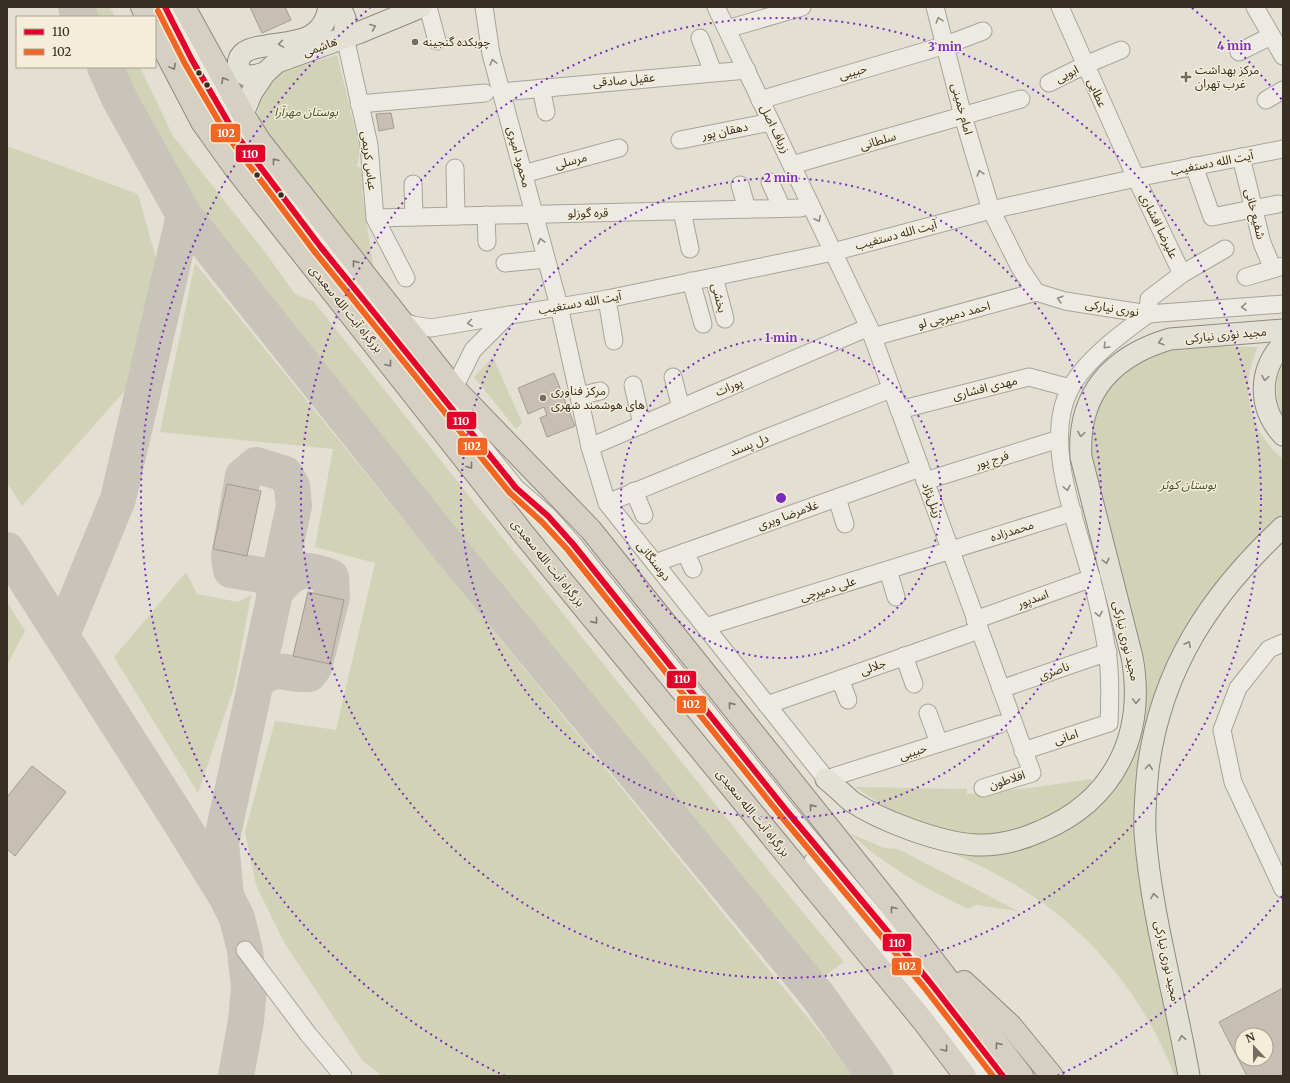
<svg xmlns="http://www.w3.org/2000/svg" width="1290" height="1083" font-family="Merriweather,'Noto Sans Arabic',serif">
<rect width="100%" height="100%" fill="#e3dfd2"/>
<g fill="#d1d2b6">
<polygon points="82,7 110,7 115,17 87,17"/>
<polygon points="337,55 360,150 357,167 362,167 365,188 362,190 374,273 260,123 258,112 262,92 265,91 279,72"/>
<polygon points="113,67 140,67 173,136 265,252 295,294 314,302 768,870 844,962 814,983 636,763 440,512 215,234 164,162"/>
<polygon points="7,146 138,194 157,262 130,385 22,506 7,483"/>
<polygon points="195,263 855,1076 382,1076 362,1060 284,942 256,885 245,832 275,721 336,730 375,563 315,547 333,449 160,432"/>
<path d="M1188,346L1258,347C1238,388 1249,430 1283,459V516L1236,562L1143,751L1183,1076H1175C1140,988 1081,919 996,874C976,863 954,854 933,845L1060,833L1139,731L1094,476L1091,436L1101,399L1109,388L1125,371L1164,348Z"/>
<polygon points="493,357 522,423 516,429 474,377"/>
<path d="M1283,365V417C1276,400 1273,381 1283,365Z"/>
<polygon points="186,572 197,594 238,602 251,595 234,687 198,793 114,657"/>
<polygon points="7,602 25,631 7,665"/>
<polygon points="1091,779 1095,786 1080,802 1009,836 956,836 894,813 855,787 967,789 967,794 1030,788"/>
<path d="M849,833L884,848L898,849L1018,911L977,905L968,909C924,888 885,865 849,833Z"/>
</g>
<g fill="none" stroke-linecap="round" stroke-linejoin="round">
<g stroke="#c8c4ba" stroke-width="36">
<polyline points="76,7 80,17"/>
<polyline points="184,215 450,549 818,996 875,1076"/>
<polyline points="7,550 176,815 226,896 237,918 245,950 249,988 246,1021 236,1076"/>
<polyline points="62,635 118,499 184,215 120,100 105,67"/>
<path d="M226,896L221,843L294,506L292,486L285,474L256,465L243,476L229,557L231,570L261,575L269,580L276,591C296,568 302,567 331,577L332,597L314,667L309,674C283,676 279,662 256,683"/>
</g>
</g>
<g fill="#c7bfb3" stroke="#a49b91" fill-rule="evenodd">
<polygon points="250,7 285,7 291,20 262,33"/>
<polygon points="391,113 394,128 379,131 376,114"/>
<polygon points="554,373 575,426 547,437 540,418 547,415 544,407 528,414 518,388"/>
<polygon points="227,484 261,491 247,556 213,549"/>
<polygon points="308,592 344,600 330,664 293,656"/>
<polygon points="32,766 66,792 15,856 7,849 7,797"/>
<path d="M1283,988V1076H1247L1219,1022ZM1242,1035H1266V1059H1242Z"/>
</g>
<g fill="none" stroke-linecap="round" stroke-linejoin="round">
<defs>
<g id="minor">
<polyline points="165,7 192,60 234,132 320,246 516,488 548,516 573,544 786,810 929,981 1003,1076"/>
<polyline points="428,7 437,41"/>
<polyline points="484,7 491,54 559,306 590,447 607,503 826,779 1000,724"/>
<polyline points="716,7 869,327 1032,773 983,788"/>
<polyline points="935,7 963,116 991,210 1020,268 1036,292 1065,301 1148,314 1283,304"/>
<polyline points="1060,7 1136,178 1182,274"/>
<polyline points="1255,7 1283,56"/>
<polyline points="727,29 802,7"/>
<polyline points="345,37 369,145 375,218 406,278"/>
<polyline points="700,38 713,72"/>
<polyline points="1239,52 1271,36"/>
<polyline points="1049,83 1085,65 1121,50"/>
<polyline points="541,88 546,112"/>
<polyline points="501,92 747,70"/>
<polyline points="760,100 946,45 983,31"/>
<polyline points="1266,100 1283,90"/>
<polyline points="359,104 485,93"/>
<polyline points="680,140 771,122"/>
<polyline points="1241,157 1262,243 1273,269"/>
<polyline points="792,165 1021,99"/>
<polyline points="1194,166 1212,217 1278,204"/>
<polyline points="455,168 456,216"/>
<polyline points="523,174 619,148"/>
<polyline points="770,182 782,208"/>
<polyline points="413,184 414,217"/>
<polyline points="740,185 747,209"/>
<polyline points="682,211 690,249"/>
<polyline points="486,215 487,242"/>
<polyline points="375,218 801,208"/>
<polyline points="505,263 546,259"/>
<polyline points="714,277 725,319"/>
<polyline points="1246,277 1283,266"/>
<polyline points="691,281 703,324"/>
<polyline points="607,299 614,341"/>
<polyline points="399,320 413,325 431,328 607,299 833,252 991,210 1136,178 1283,149"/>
<polyline points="873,337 1036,292"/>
<polyline points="673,377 681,408"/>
<polyline points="633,385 642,425"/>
<polyline points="454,388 473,350 508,315"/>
<polyline points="579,396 600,391"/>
<polyline points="899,410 1029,377 1070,388"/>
<polyline points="590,447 869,327"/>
<polyline points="925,481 1059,439"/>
<polyline points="634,491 644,515"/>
<polyline points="837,498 845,524"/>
<polyline points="607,503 766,438 891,389"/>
<polyline points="685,552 693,569"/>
<polyline points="655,563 920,468"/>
<polyline points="888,570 896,597"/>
<polyline points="975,620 1092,578"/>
<polyline points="705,627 1073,512"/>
<polyline points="1283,643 1269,649 1238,688 1222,730 1233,782 1283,889"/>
<polyline points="904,656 914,684"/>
<polyline points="840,679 848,700"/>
<polyline points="1001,689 1108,652"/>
<polyline points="767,705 979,630"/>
<polyline points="928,713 939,743"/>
<path d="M1023,751L1109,723C1110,700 1111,674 1107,651C1103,626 1098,601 1091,577C1077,523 1042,442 1070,389C1085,360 1122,333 1148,314L1149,299L1182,274L1225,249"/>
<polyline points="813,861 987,1076"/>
<polyline points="245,950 308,1034 343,1076"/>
</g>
<g id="major">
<polyline points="340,7 345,18 345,37"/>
<path d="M265,73C261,74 255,76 250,76C237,75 234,59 245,52C250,48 259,47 265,46C295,41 323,43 329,7"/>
<polyline points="243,114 252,92 265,73 277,62 358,33 421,7"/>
<path d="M1283,344C1258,371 1258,408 1283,435"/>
<path d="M826,779C835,786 843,794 851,801C881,821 940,843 976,845C998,846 1021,840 1041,831C1115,800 1146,734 1132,657L1081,457C1077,394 1112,356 1170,339L1283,330"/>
<path d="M1189,1076C1175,995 1151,914 1145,833C1144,812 1146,790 1148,769C1161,669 1210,595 1283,527"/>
</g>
<g id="highway">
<polyline points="142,7 147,17"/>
<polyline points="184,7 243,114 259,140 454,388 591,530 889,903 1022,1076"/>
<polyline points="155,32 202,122 235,168 522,532 924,1022 965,1076"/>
<polyline points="964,982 1011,1026 1052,1076"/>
</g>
</defs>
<use href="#minor" stroke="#a9a49a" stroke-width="19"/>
<use href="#major" stroke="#8f8a81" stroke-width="23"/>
<use href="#highway" stroke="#8f8a81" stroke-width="24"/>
<use href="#minor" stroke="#eceae2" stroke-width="17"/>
<use href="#major" stroke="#e3e0d5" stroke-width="21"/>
<use href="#highway" stroke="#d6d0c3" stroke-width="22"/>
<defs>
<polyline id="bus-1" points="165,7 192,60 234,132 320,246 516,488 548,516 573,544 786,810 929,981 1003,1076"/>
<polyline id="bus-2" points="158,11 185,64 228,137 314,251 510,493 542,522 567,549 780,815 923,986 993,1076"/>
</defs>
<use href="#bus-1" stroke="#f3edd9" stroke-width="9"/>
<use href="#bus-2" stroke="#f3edd9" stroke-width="9"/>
<use href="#bus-1" stroke="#e4002b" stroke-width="6"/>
<use href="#bus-2" stroke="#f26522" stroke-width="6"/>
</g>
<defs><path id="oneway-chevron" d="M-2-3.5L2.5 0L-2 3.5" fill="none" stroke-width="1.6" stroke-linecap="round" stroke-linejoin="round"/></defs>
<g stroke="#928c82">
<use href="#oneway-chevron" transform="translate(939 20) rotate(-106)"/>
<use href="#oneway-chevron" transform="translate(493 62) rotate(-105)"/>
<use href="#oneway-chevron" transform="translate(980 173) rotate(-106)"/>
<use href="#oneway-chevron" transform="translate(818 219) rotate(64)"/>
<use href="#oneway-chevron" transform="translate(541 241) rotate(-104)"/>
<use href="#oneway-chevron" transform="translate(1060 299) rotate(-164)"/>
<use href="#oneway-chevron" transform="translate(1244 307) rotate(176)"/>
<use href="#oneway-chevron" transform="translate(470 323) rotate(172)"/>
<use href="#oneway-chevron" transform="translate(1106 346) rotate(135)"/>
<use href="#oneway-chevron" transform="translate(1067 488) rotate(77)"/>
<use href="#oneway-chevron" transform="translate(1099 614) rotate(78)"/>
</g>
<g stroke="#8e877c">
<use href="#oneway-chevron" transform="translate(373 27) rotate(-23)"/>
<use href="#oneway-chevron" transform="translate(281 44) rotate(171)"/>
<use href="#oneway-chevron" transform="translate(1161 342) rotate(163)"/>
<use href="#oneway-chevron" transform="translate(1265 378) rotate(99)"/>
<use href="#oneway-chevron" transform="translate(1081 434) rotate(99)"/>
<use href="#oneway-chevron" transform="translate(1106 561) rotate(75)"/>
<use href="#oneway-chevron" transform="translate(1188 644) rotate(-64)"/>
<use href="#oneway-chevron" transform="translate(1136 701) rotate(92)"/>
<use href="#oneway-chevron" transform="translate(1149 767) rotate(-83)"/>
<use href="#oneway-chevron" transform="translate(1154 896) rotate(-100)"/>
<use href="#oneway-chevron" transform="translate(1182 1038) rotate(-100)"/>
</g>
<g stroke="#7f776a">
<use href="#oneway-chevron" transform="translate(173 67) rotate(62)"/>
<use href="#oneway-chevron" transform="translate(224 80) rotate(-119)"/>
<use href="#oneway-chevron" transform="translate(275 161) rotate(-128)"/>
<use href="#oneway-chevron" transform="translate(355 263) rotate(-127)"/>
<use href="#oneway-chevron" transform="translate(389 364) rotate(52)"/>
<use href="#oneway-chevron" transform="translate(470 466) rotate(52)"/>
<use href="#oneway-chevron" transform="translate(595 621) rotate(51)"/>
<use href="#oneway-chevron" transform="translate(731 705) rotate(-129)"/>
<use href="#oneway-chevron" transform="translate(812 807) rotate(-129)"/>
<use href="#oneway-chevron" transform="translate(893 909) rotate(-128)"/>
<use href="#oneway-chevron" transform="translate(998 1045) rotate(-127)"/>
<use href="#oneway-chevron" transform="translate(945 1049) rotate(53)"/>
</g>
<g fill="none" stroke="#7b2cbf" stroke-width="2" stroke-dasharray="2 4">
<circle cx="781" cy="498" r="160"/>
<circle cx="781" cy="498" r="320"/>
<circle cx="781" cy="498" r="480"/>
<path d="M1282 896A640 640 0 0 1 1057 1076M505 1076A640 640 0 0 1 370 8M1192 8A640 640 0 0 1 1282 100"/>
</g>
<g fill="#746c60" stroke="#f3edd9" stroke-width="1.5">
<circle cx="415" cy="42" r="4"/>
<path d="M1184 71h4v4h4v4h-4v4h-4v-4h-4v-4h4z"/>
<circle cx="543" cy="398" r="4"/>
</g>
<g fill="#382e22" stroke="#f3edd9" stroke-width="1.5">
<circle cx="199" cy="73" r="3.5"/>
<circle cx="207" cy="85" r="3.5"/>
<circle cx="257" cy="175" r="3.5"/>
<circle cx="281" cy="195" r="3.5"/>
</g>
<g text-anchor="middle" stroke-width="3" stroke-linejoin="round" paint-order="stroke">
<g font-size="12" fill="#382e22" stroke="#f3edd9" text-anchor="start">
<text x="423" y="46">چوبکده گنجینه</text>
<text x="1195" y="74">مرکز بهداشت<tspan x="1195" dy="14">غرب تهران</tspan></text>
<text x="551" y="395">مرکز فناوری<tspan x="551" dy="14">های هوشمند شهری</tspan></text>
</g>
<g font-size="12" fill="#382e22" stroke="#f3edd9">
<text transform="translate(320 47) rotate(-20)" y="4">هاشمی</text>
<text transform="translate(853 72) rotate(-16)" y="4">حبیبی</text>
<text transform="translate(1067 74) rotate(-26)" y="4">ابویی</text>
<text transform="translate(624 80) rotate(-5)" y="4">عقیل صادقی</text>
<text transform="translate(1097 93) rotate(66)" y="4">عطایی</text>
<text transform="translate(962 109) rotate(75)" y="4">امام خمینی</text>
<text transform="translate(775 129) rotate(64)" y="4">زرباف اصل</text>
<text transform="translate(725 131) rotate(-11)" y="4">دهقان پور</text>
<text transform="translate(878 141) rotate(-16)" y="4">سلطانی</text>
<text transform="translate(519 157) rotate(75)" y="4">محمود امیری</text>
<text transform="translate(369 161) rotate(83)" y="4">عباس کریمی</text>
<text transform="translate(571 161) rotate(-15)" y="4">مرسلی</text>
<text transform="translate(1212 163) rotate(-11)" y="4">آیت الله دستغیب</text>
<text transform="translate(588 213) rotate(-1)" y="4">قره گوزلو</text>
<text transform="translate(1255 214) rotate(76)" y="4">شفیع خانی</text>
<text transform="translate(1159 226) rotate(64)" y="4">علیرضا افشاری</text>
<text transform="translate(896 235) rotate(-15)" y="4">آیت الله دستغیب</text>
<text transform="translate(719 298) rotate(76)" y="4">بخشی</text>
<text transform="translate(580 303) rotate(-10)" y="4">آیت الله دستغیب</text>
<text transform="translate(1112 308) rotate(9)" y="4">نوری نیارکی</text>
<text transform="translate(346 309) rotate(51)" y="4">بزرگراه آیت الله سعیدی</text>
<text transform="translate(954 315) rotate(-15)" y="4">احمد دمیرچی لو</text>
<text transform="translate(1226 335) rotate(-5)" y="4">مجید نوری نیارکی</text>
<text transform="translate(729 387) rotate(-23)" y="4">پورات</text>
<text transform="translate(985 388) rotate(-14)" y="4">مهدی افشاری</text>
<text transform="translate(749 445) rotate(-22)" y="4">دل پسند</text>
<text transform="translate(992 460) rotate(-18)" y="4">فرج پور</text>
<text transform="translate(932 500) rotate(70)" y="4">زینل‌نژاد</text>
<text transform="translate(788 515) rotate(-20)" y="4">غلامرضا ویری</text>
<text transform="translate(1012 531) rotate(-17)" y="4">محمدزاده</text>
<text transform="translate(654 561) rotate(52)" y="4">دوسنگانی</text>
<text transform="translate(548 563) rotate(51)" y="4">بزرگراه آیت الله سعیدی</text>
<text transform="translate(828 589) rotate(-17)" y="4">علی دمیرچی</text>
<text transform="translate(1033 599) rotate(-20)" y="4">اسدپور</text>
<text transform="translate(1126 641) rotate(77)" y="4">مجید نوری نیارکی</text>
<text transform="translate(873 667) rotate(-20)" y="4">جلالی</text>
<text transform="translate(1054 671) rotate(-19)" y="4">ناصری</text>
<text transform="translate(1066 737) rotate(-18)" y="4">امانی</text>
<text transform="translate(913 752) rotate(-18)" y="4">حبیبی</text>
<text transform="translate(1007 780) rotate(-18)" y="4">افلاطون</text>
<text transform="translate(753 813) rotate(51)" y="4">بزرگراه آیت الله سعیدی</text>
<text transform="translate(1167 961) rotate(78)" y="4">مجید نوری نیارکی</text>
</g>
<g font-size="12" font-style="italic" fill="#47532b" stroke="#f3edd9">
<text x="306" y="116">بوستان مهرآرا</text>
<text x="1188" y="489">بوستان کوثر</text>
</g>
</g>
<circle cx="781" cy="498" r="6" fill="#7b2cbf" stroke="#f3edd9" stroke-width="2"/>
<g font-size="12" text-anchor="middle" font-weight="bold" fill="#7b2cbf" stroke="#f3edd9" stroke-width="3" stroke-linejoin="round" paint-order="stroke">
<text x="1234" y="50">4 min</text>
<text x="945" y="51">3 min</text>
<text x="781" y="182">2 min</text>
<text x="781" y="342">1 min</text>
</g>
<g stroke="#f3edd9" stroke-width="1.5">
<rect x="210" y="123" width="31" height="20" rx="4" fill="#f26522"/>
<rect x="235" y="144" width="31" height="19" rx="4" fill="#e4002b"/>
<rect x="446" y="411" width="31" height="19" rx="4" fill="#e4002b"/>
<rect x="457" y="437" width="31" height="19" rx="4" fill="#f26522"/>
<rect x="666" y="670" width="31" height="19" rx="4" fill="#e4002b"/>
<rect x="676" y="695" width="31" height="19" rx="4" fill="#f26522"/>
<rect x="882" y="933" width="30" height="19" rx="4" fill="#e4002b"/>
<rect x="891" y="957" width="31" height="19" rx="4" fill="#f26522"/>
</g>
<g font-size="11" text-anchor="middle" font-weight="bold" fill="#fff">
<text x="226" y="137">102</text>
<text x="250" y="158">110</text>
<text x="461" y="425">110</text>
<text x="472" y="450">102</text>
<text x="682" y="683">110</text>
<text x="691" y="708">102</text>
<text x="897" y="947">110</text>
<text x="907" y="970">102</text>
</g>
<rect width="1290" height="1083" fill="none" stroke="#382e22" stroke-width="16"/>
<rect x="16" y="16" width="140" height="52" fill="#f3edd9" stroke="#a8a190"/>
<rect x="24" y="29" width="20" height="6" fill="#e4002b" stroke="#a8a190"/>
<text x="52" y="36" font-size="12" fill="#382e22">110</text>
<rect x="24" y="49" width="20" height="6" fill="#f26522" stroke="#a8a190"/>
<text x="52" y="56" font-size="12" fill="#382e22">102</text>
<g transform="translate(1254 1047) rotate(338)"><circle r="19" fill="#f3edd9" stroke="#a8a190"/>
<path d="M0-3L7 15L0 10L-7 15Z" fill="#746c60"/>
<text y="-6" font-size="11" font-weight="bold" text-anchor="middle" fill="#382e22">N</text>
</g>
</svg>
